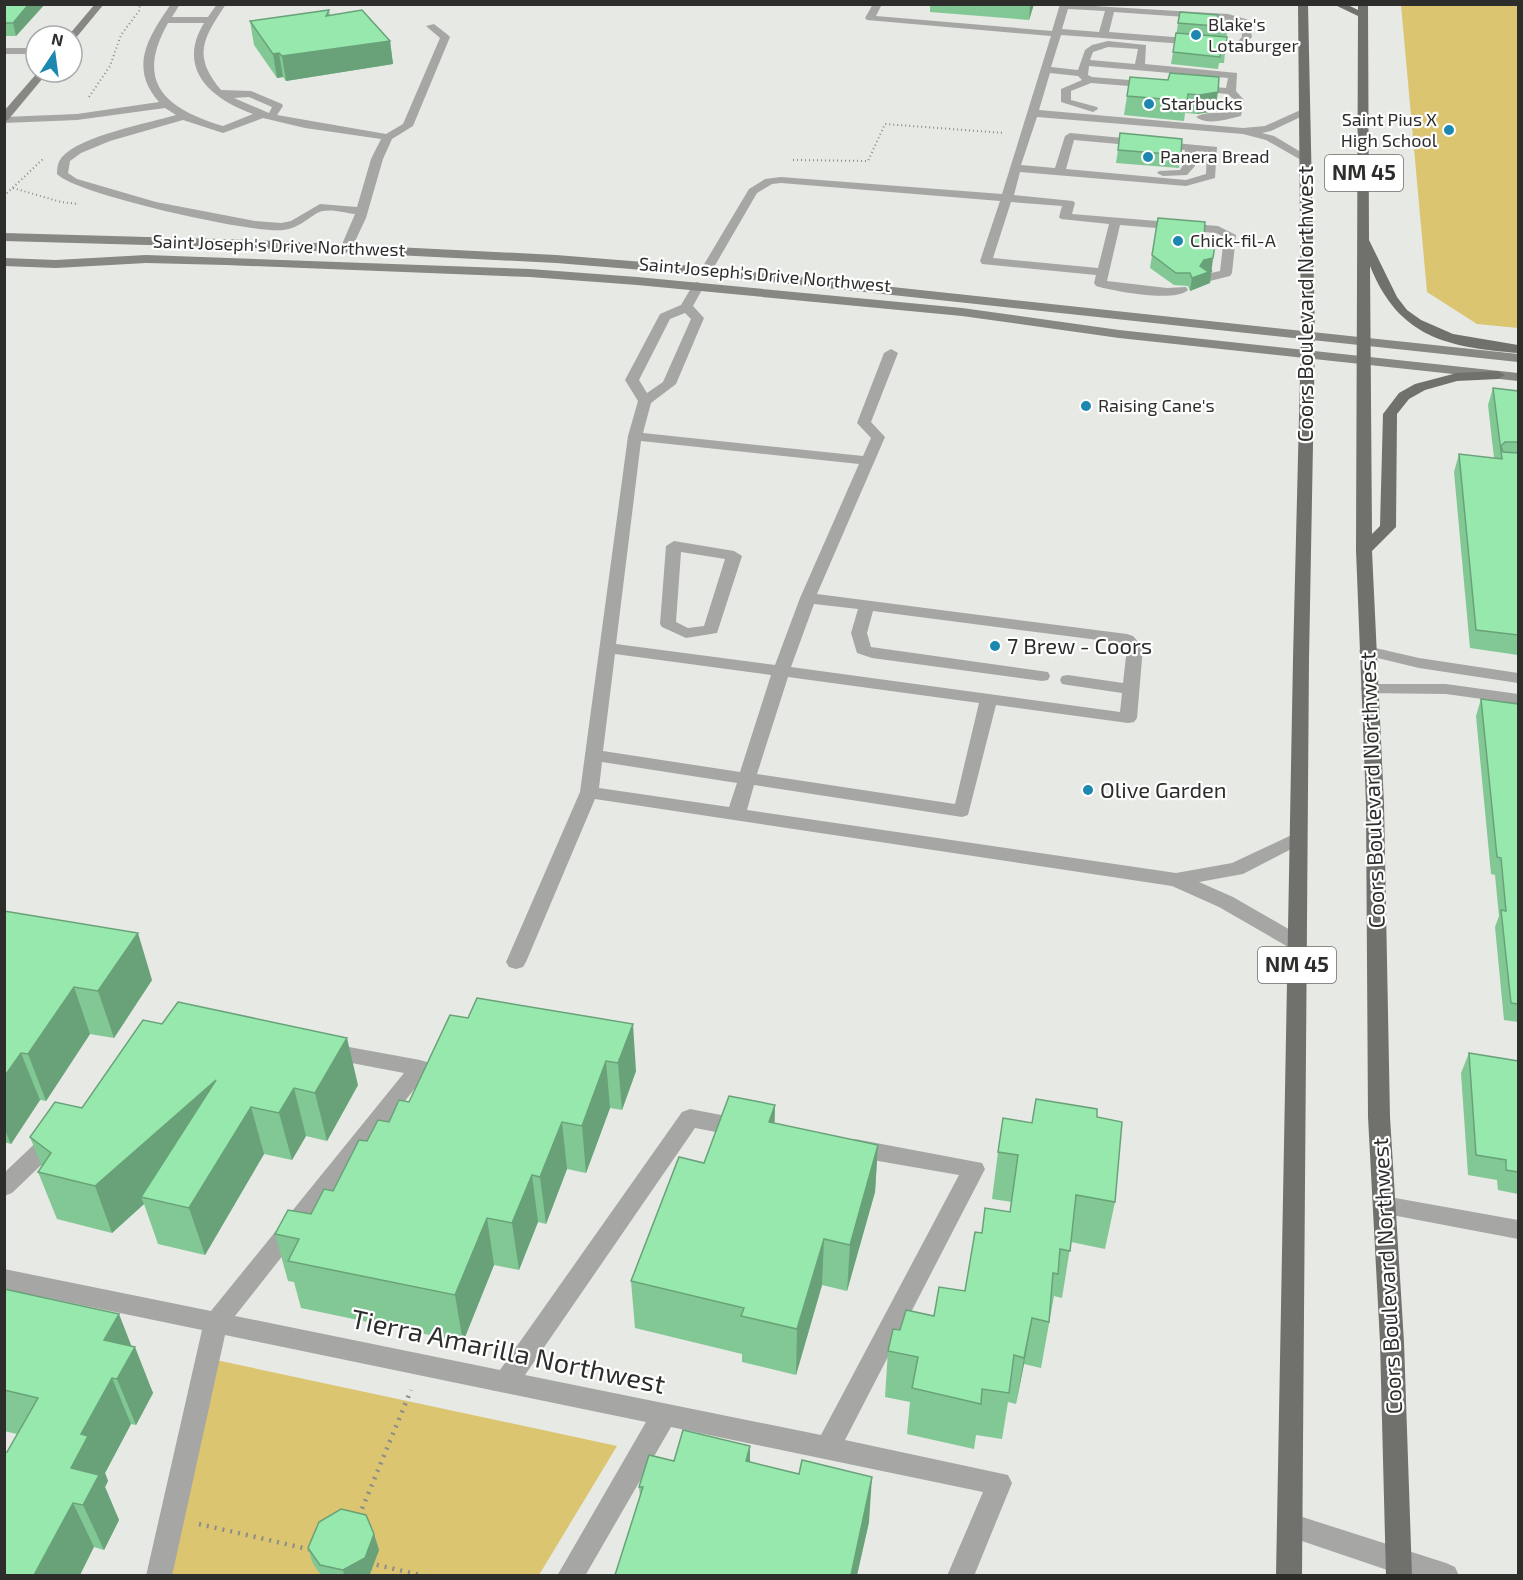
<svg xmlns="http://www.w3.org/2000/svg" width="1523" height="1580" font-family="'Exo 2',sans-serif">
<rect width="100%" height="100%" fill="#e6e9e4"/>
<g fill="#dcc570">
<polygon points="1401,5 1518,5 1518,328 1477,324 1427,292"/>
<polygon points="216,1360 617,1446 539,1575 171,1576"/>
</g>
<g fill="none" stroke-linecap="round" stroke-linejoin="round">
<g stroke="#8b8d89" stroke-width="2" stroke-dasharray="1 3" stroke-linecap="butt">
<polyline points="89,97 110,66 121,35 139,11 140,4"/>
<polyline points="793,160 868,161 885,124 1004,133"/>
<polyline points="13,188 61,202 79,204"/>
<polyline points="4,196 43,159"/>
</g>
<g stroke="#8b8d89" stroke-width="4.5" stroke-dasharray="2 6" stroke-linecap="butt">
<polyline points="359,1516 411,1390"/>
<polyline points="199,1524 312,1550"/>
<polyline points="369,1563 424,1576"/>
</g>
<g fill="#a6a7a4" fill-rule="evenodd">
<path d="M171,4H180L172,17H208L217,4H226C203,39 192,55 221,90L251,91L282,104L283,106L277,115L386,134L403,124L440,38L426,26L434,24L448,35L450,37L413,126L392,139L383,159L366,218L350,252H342L340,249L355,214C346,213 333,209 323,211C312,213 302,228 283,230C253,234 75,194 57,174C57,167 58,162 62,157C80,136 149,123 176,115L165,108L77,120L4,123V117L77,114L159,102C128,67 149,36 171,4ZM168,23H204C176,69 211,99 253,114L223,126C166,109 134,83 168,23ZM249,97L272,107L269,113L234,98ZM263,118L305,128L381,139L371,159L357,207L320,204L291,221L281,223L255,221L156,202L77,179L68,173L70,161L81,153L110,141L183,120L223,133Z"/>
<path d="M873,4H882L876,16L1052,31L1060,4L1228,14L1249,20L1252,37L1240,48L1061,35L1051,67L1078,70L1085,50L1092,45L1108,41L1146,45L1145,64L1237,73L1236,91L1244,100L1241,116C1227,119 1208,126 1196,117C1204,111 1221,114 1232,112L1234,100L1228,94L1193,91L1188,88L1193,85L1226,88L1228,78L1089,66L1088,75L1092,77L1154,82L1159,85L1154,88L1091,83L1071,91V100L1097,107L1098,109L1093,112L1061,102V89L1082,80L1078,76L1050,73L1039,110L1243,128L1265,126L1305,108L1309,109V113L1271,131L1262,133L1274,136L1311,158L1309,160H1301L1266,140L1243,134L1037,117L1021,165L1055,168L1065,136L1070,133L1217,147L1215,178L1186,186L1020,172L1014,195L1073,201L1075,203L1072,214L1218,226L1236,235L1232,273L1230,276L1206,282L1200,278L1202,275L1220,271L1224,237L1216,233L1120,225L1107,281L1167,288L1186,287L1188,290C1174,303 1114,291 1096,286L1094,283L1096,275L982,264L980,261L1000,201L781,183L772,184L757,193L710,274H702L700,271L749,189L765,179L781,177L1002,194L1051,36L867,20L865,18ZM1068,9L1105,11L1099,32L1062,29ZM1114,12L1228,20L1241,24L1242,37L1237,42L1109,32ZM1108,47L1138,49L1135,64L1090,60L1093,52ZM1074,140L1185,150L1183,165L1180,170L1159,171L1157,173L1163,176L1187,175L1195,166L1196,151L1207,152L1206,174L1186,180L1066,169ZM1011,202L1062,206L1059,217L1061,219L1109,224L1098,268L993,258Z"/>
<path d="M698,282L704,286L693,306L704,318L676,384L651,403L643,433L863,456L871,438L857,423L884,353L891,349L898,353L871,422L885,437L817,594L1127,634L1133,636L1143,647L1137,718L1134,722L1128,723L996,705L968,815L962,817L754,785L747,810L1176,873L1232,863L1298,832L1305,834L1307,838L1305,842L1243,874L1199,882L1233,897L1304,938L1307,943L1304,948L1297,950L1290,948L1219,907L1172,886L595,799L526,962L523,967L516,969L509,967L506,962L580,792L628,436L638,401L625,380L660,314L681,305L694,283ZM685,313L691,319L663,382L647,393L639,380L670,319ZM641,441L859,464L800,598L775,665L616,644ZM814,604L858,609L851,633L857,653L872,658L1042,681L1048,680L1050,676L1048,672L871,647L867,633L873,611L1122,643L1127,648L1123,683L1068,675L1062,676L1060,680L1062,684L1068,685L1122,693L1120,712L791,667ZM615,654L771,675L740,772L603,751ZM788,677L979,703L955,804L757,774ZM602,762L737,783L729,807L599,788Z"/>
<path d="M674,541L734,551L742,556L717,633L686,638L662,627L660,624L666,546ZM681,552L725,559L704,626L688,628L676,622Z"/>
<polygon points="1384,1196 1518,1220 1518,1239 1376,1212 1373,1205 1376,1198"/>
<polygon points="1290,1513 1446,1563 1455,1567 1459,1576 1405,1576 1290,1537 1281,1534 1277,1525 1281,1516"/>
</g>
<g fill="#a6a7a4" fill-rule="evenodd">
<rect x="4" y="48" width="32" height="6"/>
<polygon points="1367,646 1419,658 1518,673 1518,683 1419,668 1361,654 1359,651 1361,648"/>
<polygon points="1369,684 1446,684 1518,694 1518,704 1446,694 1363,693 1361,689 1363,685"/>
<polygon points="327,1043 420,1060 427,1062 431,1068 235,1316 500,1370 682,1112 690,1109 742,1119 750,1122 753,1128 750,1134 742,1137 695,1128 525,1375 821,1435 959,1175 855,1157 847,1154 844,1148 847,1142 855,1139 982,1163 985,1169 845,1440 1008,1475 1012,1483 974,1576 947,1576 983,1492 671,1427 585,1576 557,1576 646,1422 225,1335 172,1576 146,1576 202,1330 4,1289 4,1269 211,1311 404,1073 320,1057 317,1051 320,1045"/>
<polygon points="55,1129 63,1132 66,1138 63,1144 12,1193 4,1196 4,1173 47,1132"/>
</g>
<g fill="#878784" fill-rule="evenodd">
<polygon points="95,4 104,4 75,39 72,40 72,36 68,36"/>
<polygon points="38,72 48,72 8,120 4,121 4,111"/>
<polygon points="4,233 255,240 556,255 706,267 1518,354 1518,362 706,275 556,263 255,248 4,241"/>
<polygon points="146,255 530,269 637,277 962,308 1119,330 1518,373 1518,381 1119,338 962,316 637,285 530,277 226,265 146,263 56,268 4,266 4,258 56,260"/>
</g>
<g fill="#70716d" fill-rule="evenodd">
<polygon points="1298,4 1308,4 1315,336 1309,659 1302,1576 1276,1576 1293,659 1301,336"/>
<path d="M1333,4H1346L1358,10V4H1368L1369,240L1397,297L1407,310L1421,320L1453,334L1518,345V353C1447,347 1399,338 1370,266L1372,534L1380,526L1383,414L1399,393L1415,384L1457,373L1498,371L1505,375L1498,379L1457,381L1425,390L1409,399L1397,414L1396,527L1372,551L1384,804L1390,1117L1404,1342L1412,1576H1386L1380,1342L1368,1117L1366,804L1356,550L1358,16Z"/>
</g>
</g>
<g fill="#81c895">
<polygon points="4,4 45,4 16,36 4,36"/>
<polygon points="930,4 1034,4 1029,20 930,12"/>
<polygon points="329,10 330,15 390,41 393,64 286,81 283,77 277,78 254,45 250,21"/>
<polygon points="1180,12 1217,20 1228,21 1224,63 1219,63 1218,69 1171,64"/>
<polygon points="1219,77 1215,111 1197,114 1185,113 1184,121 1124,115 1127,96 1168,80"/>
<polygon points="1182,139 1179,168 1116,163 1118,150"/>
<polygon points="1158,218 1204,237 1213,258 1210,283 1190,291 1188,286 1174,285 1150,268"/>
<polygon points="1493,388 1518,391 1518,655 1470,648 1454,472 1459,454 1494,458 1488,405"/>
<polygon points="1481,699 1518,704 1518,1022 1504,1020 1495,927 1499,916 1495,875 1491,874 1476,716"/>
<polygon points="4,911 152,980 114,1038 90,1034 46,1101 40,1100 11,1144 4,1142"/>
<polygon points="477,998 636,1071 622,1110 610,1108 586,1173 567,1169 546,1224 538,1222 519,1270 494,1265 463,1342 301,1308 294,1282 288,1281 275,1234 311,1214 333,1191 367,1141 409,1102 468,1018"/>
<polygon points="143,1020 358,1085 327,1141 306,1136 292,1160 264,1154 205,1255 158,1244 144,1204 112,1233 57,1219 38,1172 42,1167 30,1137 82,1108"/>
<polygon points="1469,1053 1518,1061 1518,1194 1498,1190 1497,1180 1468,1175 1461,1073"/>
<polygon points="775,1105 774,1123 878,1145 875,1192 847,1291 822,1285 796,1375 742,1362 742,1354 635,1328 631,1281 704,1163"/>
<polygon points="1097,1117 1115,1202 1105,1249 1071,1242 1062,1298 1054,1296 1041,1368 1024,1364 1016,1404 1008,1402 1002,1439 976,1435 974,1449 907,1434 910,1402 885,1397 888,1351 900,1330 934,1316 965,1291 982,1233 1010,1212 1012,1202 992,1199 998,1152 1032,1123"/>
<polygon points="4,1289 132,1347 153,1393 136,1425 131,1424 105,1473 108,1481 105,1487 119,1520 104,1550 94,1547 7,1452 17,1434 4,1431"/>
<polygon points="750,1446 750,1462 869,1522 857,1575 615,1575 640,1496 639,1487 674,1461"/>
<polygon points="374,1534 379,1550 370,1574 367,1575 321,1575 313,1564 308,1548"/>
</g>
<g fill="#69a279">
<polygon points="29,4 45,4 16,36 13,23"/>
<polygon points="1030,4 1034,4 1029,20 1030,5"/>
<polygon points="390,41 393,64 286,81 282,56"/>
<polygon points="279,53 283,77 277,78 273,54"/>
<polygon points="1218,92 1215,111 1197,114 1200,95"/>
<polygon points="1213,258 1210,283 1190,291 1192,278 1204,260"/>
<polygon points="138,933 152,980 114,1038 98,991"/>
<polygon points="74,987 90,1034 46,1101 28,1054"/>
<polygon points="633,1024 636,1071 622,1110 618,1063"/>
<polygon points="347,1038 358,1085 327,1141 315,1093"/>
<polygon points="21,1053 40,1100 11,1144 4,1128 4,1077"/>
<polygon points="606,1061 610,1108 586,1173 582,1126"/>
<polygon points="216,1080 141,1197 144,1204 112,1233 95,1186"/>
<polygon points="294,1088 306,1136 292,1160 279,1113"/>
<polygon points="775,1105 774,1153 769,1122"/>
<polygon points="251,1107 264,1154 205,1255 189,1208"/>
<polygon points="562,1122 567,1169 546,1224 540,1177"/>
<polygon points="878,1145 875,1192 847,1291 850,1245"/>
<polygon points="532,1175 538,1222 519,1270 512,1223"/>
<polygon points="487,1218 494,1265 463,1342 455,1295"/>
<polygon points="824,1239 822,1285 796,1375 797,1329"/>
<polygon points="119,1314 133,1350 135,1347 153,1393 136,1425 117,1379 104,1340"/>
<polygon points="1032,1318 1024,1364 1016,1404 1024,1358"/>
<polygon points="112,1378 131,1424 105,1473 108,1481 105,1487 119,1520 104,1550 83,1505 71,1468 81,1434"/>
<polygon points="750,1446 750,1491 746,1461"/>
<polygon points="872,1477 869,1522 857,1575 851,1575"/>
<polygon points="73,1503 94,1547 80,1575 34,1575"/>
<polygon points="374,1534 379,1550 370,1574 367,1575 344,1575 343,1570"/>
</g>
<g fill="#96e8ad" stroke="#69a279" stroke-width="1.5">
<polygon points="4,4 29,4 13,23 4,23"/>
<polygon points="329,10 326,16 362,10 390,41 282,56 279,53 273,54 250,21"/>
<polygon points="1180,12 1218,15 1217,20 1228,21 1228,27 1178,23"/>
<polygon points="1176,33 1227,37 1226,51 1221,51 1220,57 1173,52"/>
<polygon points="1170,73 1219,77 1218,92 1200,95 1188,94 1187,101 1127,96 1130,77 1168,80"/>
<polygon points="1120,133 1182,139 1181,155 1118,150"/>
<polygon points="1158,218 1205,222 1204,237 1216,238 1213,258 1204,260 1200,266 1207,271 1212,271 1192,278 1190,273 1176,273 1152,255"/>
<polygon points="1493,388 1518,391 1518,442 1505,442 1501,446 1503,452 1518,453 1518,635 1476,630 1459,454 1502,459"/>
<polygon points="1481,699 1518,704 1518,1004 1511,1003 1501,910 1506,911 1501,858 1497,857"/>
<polygon points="4,911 138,933 98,991 74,987 28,1054 21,1053 4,1077"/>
<polygon points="477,998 633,1024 618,1063 606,1061 582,1126 562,1122 540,1177 532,1175 512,1223 487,1218 455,1295 288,1261 299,1239 275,1234 288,1210 311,1214 324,1189 333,1191 359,1140 367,1141 378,1120 389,1122 399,1100 409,1102 450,1015 468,1018"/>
<polygon points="178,1002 347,1038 315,1093 294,1088 279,1113 251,1107 189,1208 141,1197 216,1080 95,1186 38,1172 51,1153 30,1137 55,1102 82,1108 143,1020 162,1024"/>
<polygon points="1469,1053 1518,1061 1518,1172 1506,1170 1506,1160 1476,1155"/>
<polygon points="729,1096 775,1105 769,1122 878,1145 850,1245 824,1239 797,1329 741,1316 744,1308 631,1281 679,1157 704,1163"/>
<polygon points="1036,1099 1097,1109 1097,1117 1122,1122 1115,1202 1076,1195 1070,1251 1060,1249 1058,1274 1053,1273 1049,1322 1032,1318 1024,1358 1014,1355 1009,1393 982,1389 981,1404 912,1388 918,1357 888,1351 893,1329 900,1330 906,1310 934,1316 939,1287 965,1291 975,1232 982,1233 985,1208 1010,1212 1018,1155 998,1152 1003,1118 1032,1123"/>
<polygon points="4,1289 119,1314 104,1340 135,1347 117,1379 112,1378 81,1434 88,1436 71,1468 99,1475 83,1505 73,1503 34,1575 4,1575 4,1452 7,1452 38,1398 4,1390"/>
<polygon points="683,1430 750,1446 746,1461 799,1474 802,1460 872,1477 851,1575 615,1575 643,1487 639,1487 649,1455 674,1461"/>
<polygon points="341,1509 366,1515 374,1534 365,1558 343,1570 320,1565 308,1548 319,1522"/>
</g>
<g fill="#1c87af" stroke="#fff" stroke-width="2">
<circle cx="1196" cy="35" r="6"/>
<circle cx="1149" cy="104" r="6"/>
<circle cx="1449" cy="130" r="6"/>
<circle cx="1148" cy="157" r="6"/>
<circle cx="1178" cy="241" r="6"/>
<circle cx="1086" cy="406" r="6"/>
<circle cx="995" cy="646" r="6"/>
<circle cx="1088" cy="790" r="6"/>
</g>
<g text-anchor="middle" stroke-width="4.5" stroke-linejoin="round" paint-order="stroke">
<g font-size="18" fill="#2d2e2c" stroke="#fff" text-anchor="start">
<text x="1208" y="31">Blake's<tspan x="1208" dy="21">Lotaburger</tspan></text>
<text x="1161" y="110">Starbucks</text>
<text x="1437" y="126" text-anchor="end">Saint Pius X<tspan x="1437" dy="21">High School</tspan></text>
<text x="1160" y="163">Panera Bread</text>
<text x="1190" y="247">Chick-fil-A</text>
<text x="1098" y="412">Raising Cane's</text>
</g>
<g font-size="18" fill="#2d2e2c" stroke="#fff">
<text transform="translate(279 246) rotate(2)" y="6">Saint Joseph's Drive Northwest</text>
<text transform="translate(765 275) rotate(5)" y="6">Saint Joseph's Drive Northwest</text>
</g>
<g fill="#fff" stroke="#6c6d6b" stroke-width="1.5">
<rect x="1325" y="155" width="78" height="36" rx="4.5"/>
<rect x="1258" y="947" width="78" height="36" rx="4.5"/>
</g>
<g font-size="21" font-weight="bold" fill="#2d2e2c">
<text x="1364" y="180">NM 45</text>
<text x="1297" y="972">NM 45</text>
</g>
<g font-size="22" fill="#2d2e2c" stroke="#fff">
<text transform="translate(1305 304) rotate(-90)" y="8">Coors Boulevard Northwest</text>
<text transform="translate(1372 790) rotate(-92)" y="8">Coors Boulevard Northwest</text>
<text transform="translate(1387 1276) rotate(-93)" y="8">Coors Boulevard Northwest</text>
</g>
<g font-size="22" fill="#2d2e2c" stroke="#fff" text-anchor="start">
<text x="1007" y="654">7 Brew - Coors</text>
<text x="1100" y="798">Olive Garden</text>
</g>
<g font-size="27" fill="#2d2e2c" stroke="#fff">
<text transform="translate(508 1352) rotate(12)" y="9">Tierra Amarilla Northwest</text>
</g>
</g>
<rect width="1523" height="1580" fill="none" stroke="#2d2e2c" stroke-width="12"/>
<g transform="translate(54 54) rotate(13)"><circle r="28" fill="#ffffff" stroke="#ababab" stroke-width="1.5"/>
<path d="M0-4.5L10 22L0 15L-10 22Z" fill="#1c87af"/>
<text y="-9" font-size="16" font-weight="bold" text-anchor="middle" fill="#2d2e2c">N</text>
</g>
</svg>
